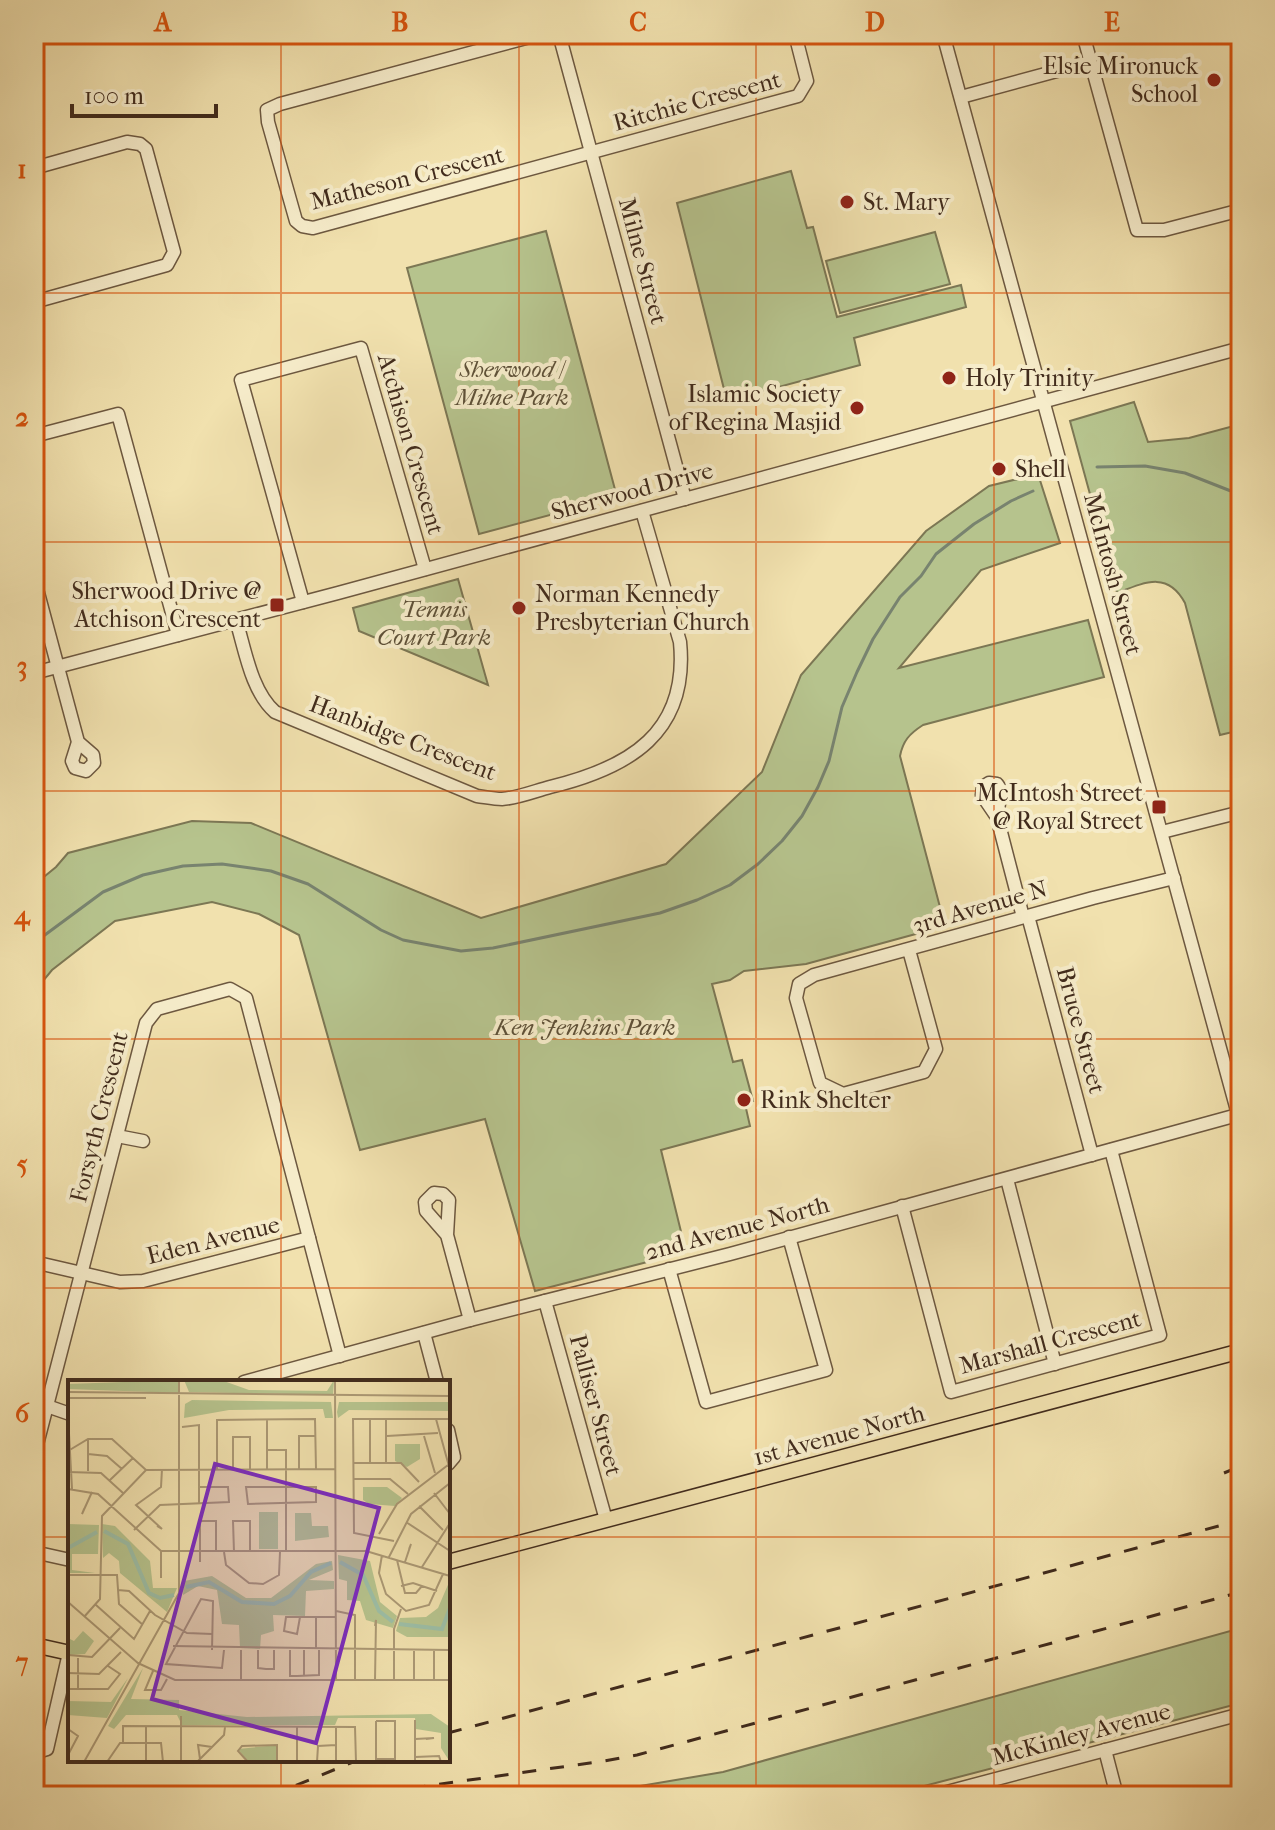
<svg xmlns="http://www.w3.org/2000/svg" width="1275" height="1830" font-family="'IM FELL French Canon',serif">
<rect width="100%" height="100%" fill="#f1e1ae"/>
<filter id="stains"><feTurbulence type="fractalNoise" baseFrequency=".0025" numOctaves="4"/><feColorMatrix values="0 0 0 0 .2 0 0 0 0 .09 0 0 0 0 .02 0 0 0 .5 -.17"/></filter>
<radialGradient id="worn" r=".72"><stop offset=".6" stop-color="#630" stop-opacity="0"/><stop offset="1" stop-color="#630" stop-opacity=".3"/></radialGradient>
<g fill="#b6c38d" stroke="#7c7754" stroke-width="2">
<polygon points="791,171 807,228 813,227 837,317 961,285 966,307 854,338 860,365 727,401 677,203"/>
<polygon points="546,231 617,497 479,534 407,268"/>
<polygon points="935,232 950,284 840,313 826,261"/>
<path d="M1134,402L1148,442L1189,438L1241,424V730L1220,735L1185,603C1168,571 1145,582 1117,593L1070,421Z"/>
<path d="M1038,474L1060,543L981,570L899,668L1088,620L1104,677L923,725C909,734 903,741 900,756L945,926L806,964L744,971L730,980L712,984L733,1062L742,1060L753,1101L745,1104L750,1126L661,1150L686,1252L535,1291L485,1119L360,1150L299,935L259,914L212,902L115,921L52,970L34,992V885L56,867L68,853L192,821L251,823L481,918L666,864L762,772L801,675L926,531L989,486Z"/>
<polygon points="458,579 488,685 359,631 353,608"/>
<polygon points="1241,1628 1241,1703 886,1796 581,1796 723,1772"/>
</g>
<g fill="none" stroke-linecap="round" stroke-linejoin="round">
<g stroke="#78836f" stroke-width="3">
<polyline points="1097,467 1145,466 1185,473 1241,495"/>
<polyline points="34,943 103,892 143,875 183,866 222,864 271,871 308,884 381,930 403,940 461,951 493,948 660,913 697,900 730,885 758,864 782,841 802,816 818,787 829,761 842,707 857,672 873,639 900,597 921,576 936,554 974,524 1011,501 1033,491"/>
</g>
<defs>
<g id="minor">
<polyline points="541,34 280,104 267,110 268,122 296,221 302,226 313,228 798,96 807,81 795,34"/>
<polyline points="559,34 685,499"/>
<polyline points="943,34 1241,1125"/>
<polyline points="1083,34 1137,230 1164,230 1241,210"/>
<polyline points="961,97 1090,62"/>
<polyline points="34,168 127,142 140,144 146,149 174,252 167,265 34,302"/>
<polyline points="34,436 118,414 178,635"/>
<polyline points="34,578 78,742 93,755 94,763 86,771 75,768 72,761 78,742"/>
<polyline points="303,602 241,380 361,348 425,569"/>
<path d="M236,620C245,649 251,691 275,712L477,796C485,797 494,799 502,799C518,798 535,791 550,787C629,768 689,733 680,642L642,511"/>
<polyline points="34,673 338,593 1241,348"/>
<polyline points="997,817 1001,790 997,784 989,783 983,787 982,795 997,817 1023,917"/>
<polyline points="1162,832 1241,812"/>
<polyline points="1028,916 1092,1155"/>
<polyline points="909,950 936,1049 924,1072 843,1094 820,1083 796,998 799,984 814,975 1093,898 1174,878"/>
<polyline points="117,1136 143,1141"/>
<polyline points="1007,1179 1055,1364"/>
<polyline points="902,1206 951,1392 1160,1335 1111,1150"/>
<polyline points="447,1235 426,1211 425,1202 434,1193 443,1194 449,1200 447,1235 470,1320"/>
<polyline points="34,1262 120,1282 143,1281 309,1238"/>
<polyline points="669,1269 706,1402 826,1370 789,1237"/>
<polyline points="545,1301 606,1520"/>
<polyline points="424,1333 437,1382"/>
<polyline points="244,1382 470,1320 730,1254 1241,1114"/>
<polyline points="47,1406 70,1414"/>
<polyline points="448,1430 454,1457 448,1464"/>
<polyline points="34,1456 146,1023 157,1009 230,989 246,998 340,1356"/>
<polyline points="34,1552 70,1560"/>
<polyline points="1105,1750 1117,1796"/>
<polyline points="34,1753 47,1749 69,1653"/>
<polyline points="932,1796 1241,1714"/>
</g>
<g id="major">
<polyline points="448,1562 1241,1351"/>
<polyline points="34,1645 70,1653"/>
</g>
</defs>
<use href="#minor" stroke="#6d5840" stroke-width="15"/>
<use href="#major" stroke="#412b1c" stroke-width="17"/>
<use href="#minor" stroke="#f6ecca" stroke-width="12"/>
<use href="#major" stroke="#f1e1ae" stroke-width="14"/>
<g stroke="#412b1c" stroke-width="3" stroke-dasharray="14 14" stroke-linecap="butt">
<polyline points="1224,1473 1241,1466"/>
<polyline points="448,1733 1241,1520"/>
<polyline points="270,1796 358,1760"/>
<polyline points="356,1796 604,1761 637,1755 1241,1592"/>
</g>
</g>
<path fill="none" stroke="#d7540e" stroke-width="2" stroke-opacity="0.55" d="M281,34V1382M519,34V1796M756,34V1796M994,34V1796M34,293H1241M34,542H1241M34,791H1241M34,1039H1241M34,1288H1241M34,1537H70M448,1537H1241M281,1760V1796"/>
<g fill="#8f2418" stroke="#f6ecca" stroke-width="3">
<circle cx="1214" cy="80" r="8"/>
<circle cx="847" cy="202" r="8"/>
<circle cx="949" cy="378" r="8"/>
<circle cx="857" cy="408" r="8"/>
<circle cx="999" cy="469" r="8"/>
<rect x="269" y="597" width="16" height="16" rx="4"/>
<circle cx="519" cy="608" r="8"/>
<rect x="1151" y="799" width="16" height="16" rx="4"/>
<circle cx="744" cy="1100" r="8"/>
</g>
<g text-anchor="middle" stroke-width="8" stroke-linejoin="round" paint-order="stroke">
<g font-size="24" fill="#412b1c" stroke="#f6ecca" text-anchor="start">
<text x="1198" y="74" text-anchor="end">Elsie Mironuck<tspan x="1198" dy="28">School</tspan></text>
<text x="863" y="210">St. Mary</text>
<text x="965" y="386">Holy Trinity</text>
<text x="841" y="402" text-anchor="end">Islamic Society<tspan x="841" dy="28">of Regina Masjid</tspan></text>
<text x="1015" y="477">Shell</text>
<text x="261" y="599" text-anchor="end">Sherwood Drive @<tspan x="261" dy="28">Atchison Crescent</tspan></text>
<text x="535" y="602">Norman Kennedy<tspan x="535" dy="28">Presbyterian Church</tspan></text>
<text x="1143" y="801" text-anchor="end">McIntosh Street<tspan x="1143" dy="28">@ Royal Street</tspan></text>
<text x="760" y="1108">Rink Shelter</text>
</g>
<g font-size="24" fill="#412b1c" stroke="#f6ecca">
<text transform="translate(697 101) rotate(-15)" y="8">Ritchie Crescent</text>
<text transform="translate(407 178) rotate(-14)" y="8">Matheson Crescent</text>
<text transform="translate(643 261) rotate(75)" y="8">Milne Street</text>
<text transform="translate(411 444) rotate(74)" y="8">Atchison Crescent</text>
<text transform="translate(632 491) rotate(-15)" y="8">Sherwood Drive</text>
<text transform="translate(1113 574) rotate(75)" y="8">McIntosh Street</text>
<text transform="translate(403 738) rotate(21)" y="8">Hanbidge Crescent</text>
<text transform="translate(980 907) rotate(-16)" y="8">3rd Avenue N</text>
<text transform="translate(1081 1030) rotate(75)" y="8">Bruce Street</text>
<text transform="translate(99 1117) rotate(-76)" y="8">Forsyth Crescent</text>
<text transform="translate(737 1228) rotate(-15)" y="8">2nd Avenue North</text>
<text transform="translate(213 1240) rotate(-14)" y="8">Eden Avenue</text>
<text transform="translate(1050 1342) rotate(-15)" y="8">Marshall Crescent</text>
<text transform="translate(596 1405) rotate(75)" y="8">Palliser Street</text>
<text transform="translate(839 1435) rotate(-15)" y="8">1st Avenue North</text>
<text transform="translate(1081 1734) rotate(-15)" y="8">McKinley Avenue</text>
</g>
<g font-size="24" font-style="italic" fill="#5e5138" stroke="#f6ecca">
<text x="512" y="377">Sherwood /<tspan x="512" dy="28">Milne Park</tspan></text>
<text x="434" y="617">Tennis<tspan x="434" dy="28">Court Park</tspan></text>
<text x="585" y="1035">Ken Jenkins Park</text>
</g>
</g>
<g transform="translate(68 1380)">
<rect width="382" height="382" fill="#f1e1ae"/>
<path d="M110,0V13L0,9V4ZM116,0H153L181,10L259,11L266,0L265,15L121,12ZM124,20L263,22L265,38H257L255,29L161,30L116,38L117,24ZM382,22V31L281,30L270,38L269,32L271,22ZM327,64H352V79L339,87L327,81ZM295,107H319L334,118L327,126L301,124L295,120ZM191,132H210V169H191ZM227,133H243L244,146H260L261,157L227,161ZM0,144L31,145L30,174H4V190L27,193H0ZM34,144L47,146L82,181L85,208H109L99,232L52,193L51,181L41,173L35,178ZM270,175L302,181L312,222L329,236L325,248L298,240L292,221L279,220V201L271,199ZM264,181L265,190L241,200L266,201V209L238,211L237,236L205,235L206,251L193,255L192,269L172,268L171,245L154,244L149,210L130,206L115,215L116,201L144,196L178,218H203L248,184ZM382,200V257H339L328,251L332,238L358,237L370,228ZM15,251L26,261L17,274L2,275L0,258L6,261ZM75,288L63,319L111,320V330L179,337L363,334L382,347V382L373,368V353L348,349L347,338H270L267,345H114L109,335H58L46,349L40,346ZM60,298L39,338L0,335V321L43,322ZM209,365V382H180L170,369Z" fill="#b6c38d"/>
<path fill="none" stroke="#9cbea6" stroke-width="4" d="M36,151L60,164L81,213L92,218L106,215M0,168L29,152M272,182L295,195L311,231L325,242M118,207L141,202L174,222L206,224L222,216L243,192L263,183M331,244L374,249L382,228"/>
<path fill="none" stroke="#ab9874" stroke-width="2" d="M189,0H254M267,0L268,300M281,0H334M0,12L382,16M0,18H78M0,35L4,109M318,39V82M368,39L382,90M114,47L131,45V124M319,56L370,53M356,56L367,93M199,70H218V172M0,71L20,59H44L78,90M20,74L39,76L54,89M302,82V39M285,83H333L351,102M149,89V40L247,39L248,89M165,89V57H182V89M199,89V40M231,89V56H248M20,91V59M0,92L33,93L55,113M286,99H322L340,114M42,100L65,78M178,107H248V122L180,124ZM0,109L30,114L93,171H298L382,196M366,113L382,134M351,126L375,150M16,129L14,134L24,112M338,142L382,171M89,146L94,149L68,125L93,107L94,89M66,150L92,125L161,122L160,107H131M311,154L329,124L380,85M326,161L286,153L285,39H382M156,172L158,185L181,203L195,204L211,195L212,172M166,172L165,141H182V172M314,175L311,193L318,214L338,231L361,225L375,194M321,177L343,134L382,103M329,180L337,213H348L354,206M132,182V141H148V172M337,182L343,164L341,169M354,187L382,143M93,192V198V171M0,195H49L51,224L75,245M333,206L345,203L369,211M50,210L61,211L87,235L119,253L144,254M0,222L71,284M28,225L66,259L82,231M268,231L287,235V300M16,237L32,219L34,136L78,90L267,89M232,237L229,254L216,251L218,237H268M105,266L382,270M144,270L145,221L133,219L98,284L154,288L156,270M173,270V300M190,270V288L198,289H206V270M222,270V296H229L251,295V270M248,270V237M0,275L24,277L52,248M10,278V310M72,284L107,300H382M85,291L77,310H93L99,299M0,293L31,294L53,272M236,296V270M307,300L308,240L307,246M326,300V249L333,229M346,300V270M366,300V270M0,309H40L52,294L40,286M347,340V382M78,346V382M0,349L10,356L0,375M347,359L366,358L358,359M55,363V346L287,347L288,382M347,377L371,376L373,382M132,379L130,365L144,367M308,379H327V341H308M308,381V341M16,382L111,213V0M39,382L52,363H93L95,382M113,382V336M129,382L156,355L157,347M180,382L170,371L174,366L209,365V382M229,382V347M249,382L250,366L268,365M268,382V347"/>
<path fill="#7b2cbf" fill-opacity="0.15" stroke="#7b2cbf" stroke-width="4" d="M147,84L311,128L248,363L84,319Z"/>
<rect width="382" height="382" fill="none" stroke="#412b1c" stroke-width="4"/>
</g>
<rect width="1275" height="1830" fill="none" stroke="#f1e1ae" stroke-width="88"/>
<path d="M72 104v12h144v-12" fill="none" stroke="#412b1c" stroke-width="4"/>
<text x="84" y="104" font-size="24" fill="#412b1c" stroke="#f6ecca" stroke-width="6" paint-order="stroke">100 m</text>
<rect x="44" y="44" width="1187" height="1742" fill="none" stroke="#d7540e" stroke-width="3"/>
<g font-size="26" text-anchor="middle" font-weight="bold" fill="#d7540e">
<text x="163" y="31">A</text>
<text x="400" y="31">B</text>
<text x="638" y="31">C</text>
<text x="875" y="31">D</text>
<text x="1112" y="31">E</text>
<text x="22" y="178">1</text>
<text x="22" y="426">2</text>
<text x="22" y="675">3</text>
<text x="22" y="924">4</text>
<text x="22" y="1173">5</text>
<text x="22" y="1422">6</text>
<text x="22" y="1671">7</text>
</g>
<rect width="100%" height="100%" filter="url(#stains)"/>
<rect width="100%" height="100%" fill="url(#worn)"/>
</svg>
